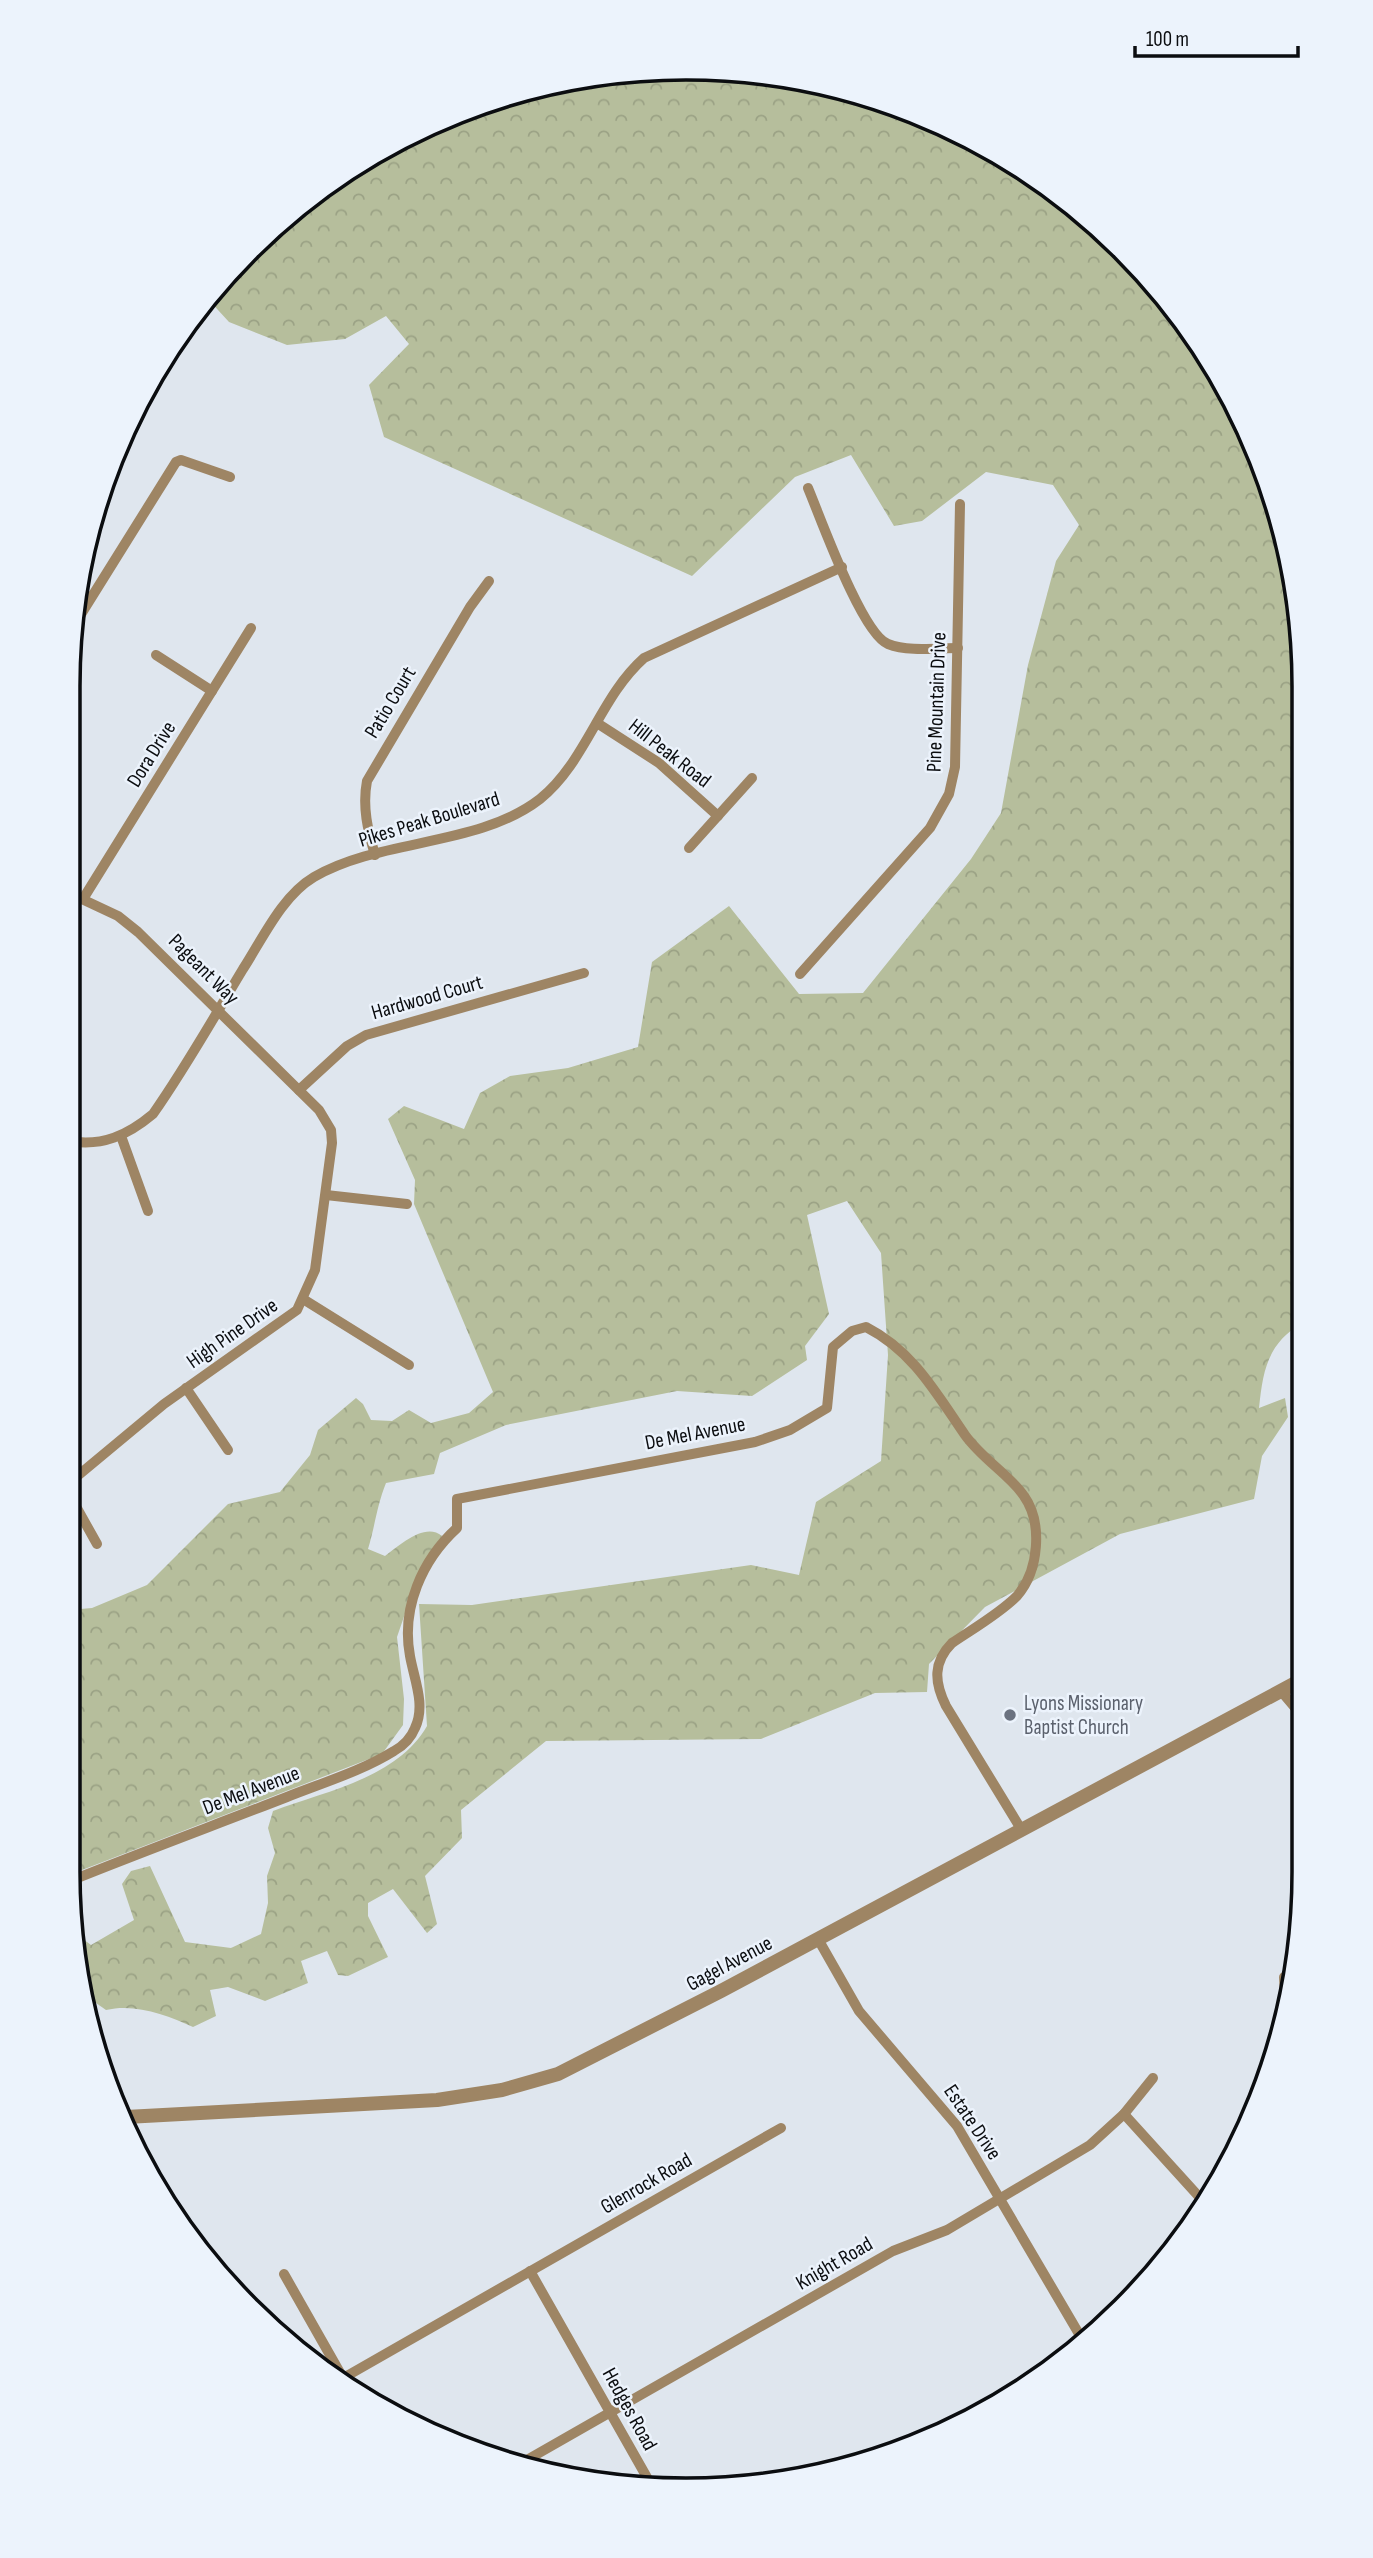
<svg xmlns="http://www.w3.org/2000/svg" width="1373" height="2558" font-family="'Sofia Sans Condensed',sans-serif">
<defs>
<pattern id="forest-crowns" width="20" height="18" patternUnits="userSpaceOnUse" patternTransform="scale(1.75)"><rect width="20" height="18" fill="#b6be9c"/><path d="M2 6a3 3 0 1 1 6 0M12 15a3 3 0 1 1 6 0" fill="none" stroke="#9ba285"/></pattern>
</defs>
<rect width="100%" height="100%" fill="#dfe6ee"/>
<path fill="url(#forest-crowns)" d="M727,70L847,89L960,132L1094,221L1177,310L1258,450L1299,605L1302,1323C1267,1344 1263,1371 1259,1408L1285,1398L1288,1417L1262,1456L1254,1499L1120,1534L985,1607L929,1664L927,1692L875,1693L761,1739L546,1741L461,1810L462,1838L425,1876L437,1924L427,1933L393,1889L368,1903V1916L388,1957L348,1976L338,1975L327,1951L301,1961L308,1983L265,2001L228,1987L210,1990L216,2016L193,2027C167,2015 135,2003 106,2010L89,1998L79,1936L91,1945L134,1920L122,1884L131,1871L150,1866L185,1942L231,1948L261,1934L268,1903L267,1876L275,1853L268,1828L273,1811C326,1791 397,1778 427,1726L419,1604L472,1605L751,1565L799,1575L816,1502L881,1461L888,1355L881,1253L847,1201L807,1215L829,1314L805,1346L807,1360L752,1396L677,1391L506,1425L440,1453L434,1474L386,1483C377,1505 375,1526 368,1549L385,1556C400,1545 425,1522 442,1536L421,1567L397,1637L404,1699L403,1725L382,1754L69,1875V1610L92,1608L147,1585L228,1504L280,1492L310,1455L318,1430L356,1398L363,1404L371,1420L392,1421L409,1410L431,1423L469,1413L493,1392L414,1204L415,1180L388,1119L404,1106L464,1129L480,1093L510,1076L568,1068L638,1047L652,962L729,906L799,994L863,993L971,859L1001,813L1028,665L1056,561L1079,525L1053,485L986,472L922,521L894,526L851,455L795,477L692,576L384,437L369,385L409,344L386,316L345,339L287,345L229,322L207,298L279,221L378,151L488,101L606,73Z"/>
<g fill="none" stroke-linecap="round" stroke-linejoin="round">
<g stroke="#9e8564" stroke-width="10">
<path d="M808,488C821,519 862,634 888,644C908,652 937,648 958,648"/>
<polyline points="73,627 176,462 181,460 230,477"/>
<polyline points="156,655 212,691"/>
<polyline points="597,723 659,763 718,816"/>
<polyline points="689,848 752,778"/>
<path d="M375,855C368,831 362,807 367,781L470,607L489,581"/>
<polyline points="83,899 251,628"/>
<polyline points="800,974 930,828 949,794 955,767 960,504"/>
<polyline points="299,1090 347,1046 366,1035 584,973"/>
<polyline points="121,1136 148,1211"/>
<path d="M69,1141C102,1147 128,1135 153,1114C186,1067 214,1017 243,969C263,938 282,896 314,877C381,838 478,847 540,799C586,762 600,697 644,658L842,567"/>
<polyline points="326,1195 407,1204"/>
<polyline points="303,1299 409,1365"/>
<polyline points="186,1388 228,1450"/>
<polyline points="69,1483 164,1404 297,1310 315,1270 332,1143 331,1130 319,1110 138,932 118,916 69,893"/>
<polyline points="69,1494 97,1544"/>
<polyline points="1281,1691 1303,1717"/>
<path d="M70,1881C142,1852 215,1825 287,1797C322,1783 362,1771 394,1751C403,1746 411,1738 415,1728C426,1705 414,1679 410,1656C401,1608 422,1560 457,1528V1499L755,1442L790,1430L827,1408L833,1347L852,1331L866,1327C913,1351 936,1393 965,1435C983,1460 1010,1475 1024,1496C1043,1523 1039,1571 1017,1596C999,1614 974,1628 952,1643C933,1662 934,1682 946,1706L1021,1829"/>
<polyline points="818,1939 859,2011 957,2126 1082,2339"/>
<polyline points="1284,1977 1286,2015"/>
<polyline points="1124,2114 1202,2200"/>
<polyline points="530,2271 649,2481"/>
<polyline points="284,2274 343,2378"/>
<polyline points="338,2381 781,2128"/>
<polyline points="518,2465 893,2251 947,2230 1090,2145 1124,2114 1153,2078"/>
</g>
<polyline stroke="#9e8564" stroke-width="14" points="126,2117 437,2100 502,2090 558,2074 721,1991 1303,1679"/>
</g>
<circle fill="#6b7280" stroke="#ecf3fc" stroke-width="2.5" cx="1010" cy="1715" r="7"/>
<g text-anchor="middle" stroke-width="5" stroke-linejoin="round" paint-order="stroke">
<g font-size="21" fill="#0b0d10" stroke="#ecf3fc">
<text transform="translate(390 702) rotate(-59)" y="7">Patio Court</text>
<text transform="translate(936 702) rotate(-88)" y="7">Pine Mountain Drive</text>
<text transform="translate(670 753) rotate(38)" y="7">Hill Peak Road</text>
<text transform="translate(151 754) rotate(-58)" y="7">Dora Drive</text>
<text transform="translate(429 819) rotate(-17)" y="7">Pikes Peak Boulevard</text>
<text transform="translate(204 969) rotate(45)" y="7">Pageant Way</text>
<text transform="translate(427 997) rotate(-16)" y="7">Hardwood Court</text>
<text transform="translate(232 1333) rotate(-35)" y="7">High Pine Drive</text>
<text transform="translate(695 1433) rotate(-11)" y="7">De Mel Avenue</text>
<text transform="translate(251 1790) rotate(-21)" y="7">De Mel Avenue</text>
<text transform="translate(729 1963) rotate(-28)" y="7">Gagel Avenue</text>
<text transform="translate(973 2122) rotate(56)" y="7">Estate Drive</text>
<text transform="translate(646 2183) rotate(-30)" y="7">Glenrock Road</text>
<text transform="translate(834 2263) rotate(-30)" y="7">Knight Road</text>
<text transform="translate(630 2409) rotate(61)" y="7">Hedges Road</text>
</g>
<g font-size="21" fill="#5b616d" stroke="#ecf3fc" text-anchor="start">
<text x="1024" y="1710">Lyons Missionary<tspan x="1024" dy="24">Baptist Church</tspan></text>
</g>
</g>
<path d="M0 0H1373V2558H0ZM686 80H686A606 606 0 0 1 1292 686V1872A606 606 0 0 1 686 2478H686A606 606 0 0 1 80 1872V686A606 606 0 0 1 686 80Z" fill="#ecf3fc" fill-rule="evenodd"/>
<path fill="none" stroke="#0b0d10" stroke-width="3.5" d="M686 80H686A606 606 0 0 1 1292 686V1872A606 606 0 0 1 686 2478H686A606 606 0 0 1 80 1872V686A606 606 0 0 1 686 80Z"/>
<path d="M1135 46v10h163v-10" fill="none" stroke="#0b0d10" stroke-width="3.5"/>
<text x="1146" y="46" font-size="21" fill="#0b0d10" stroke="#ecf3fc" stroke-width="5" paint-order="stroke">100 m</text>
</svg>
